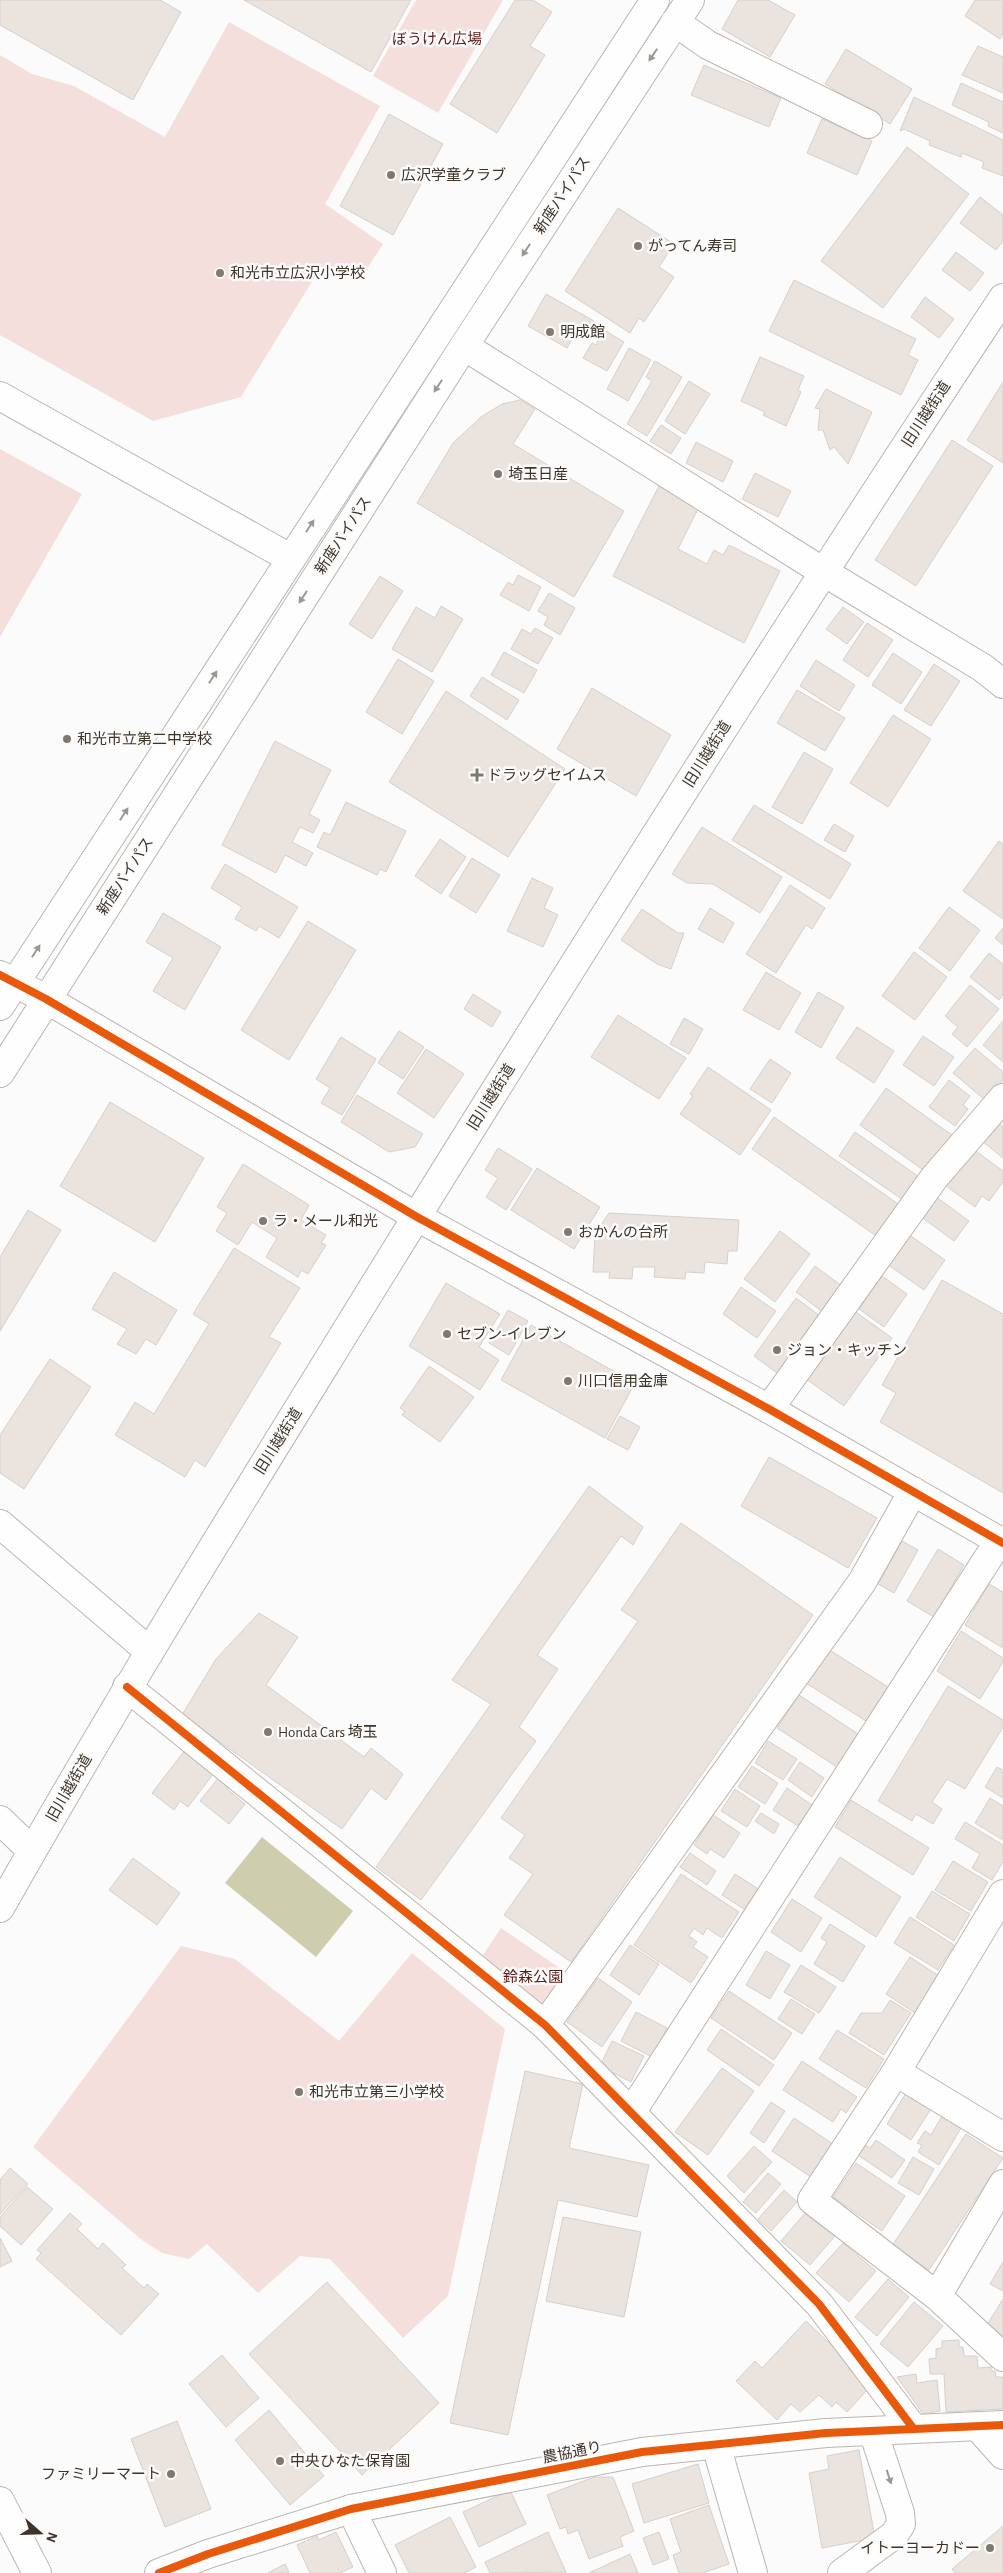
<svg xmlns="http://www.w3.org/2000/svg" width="1003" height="2573" font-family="'Alegreya Sans','Noto Sans JP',sans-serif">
<rect width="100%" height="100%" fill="#fbfbfb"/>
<g fill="#f4dfdc">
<polygon points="416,0 503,0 438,113 373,76"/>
<polygon points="229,22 380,106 325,204 383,244 368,267 316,275 241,397 153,421 0,335 0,55 32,74 74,86 165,137"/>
<polygon points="0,449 82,494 0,637"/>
<polygon points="501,1928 564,1971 545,2003 536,2006 477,1964"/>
<polygon points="181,1946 235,1959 339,2041 412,1953 505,2029 448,2296 403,2338 330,2259 300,2256 258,2293 207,2244 189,2259 162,2253 142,2240 33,2147"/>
</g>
<polygon fill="#ceceaf" points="262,1837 353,1911 316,1957 225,1883"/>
<g fill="#ebe3de" stroke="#d6d0cc">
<polygon points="0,0 160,0 181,12 133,100 0,25"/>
<polygon points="244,0 411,0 371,72"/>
<polygon points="515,0 533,0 552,12 530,46 545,55 497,133 450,104"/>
<polygon points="738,0 768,0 795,15 770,57 722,29"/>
<polygon points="975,0 1003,0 1003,35 1000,39 965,16"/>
<polygon points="978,46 1003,57 1003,93 962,75"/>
<polygon points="846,49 912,89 890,124 825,84"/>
<polygon points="704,65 781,98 769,127 691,95"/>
<polygon points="961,83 1003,102 1003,133 988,126 989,122 952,105"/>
<polygon points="914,97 1003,140 1003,176 982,168 984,162 962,153 961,157 929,145 930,141 904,129 900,131"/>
<polygon points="389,114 443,144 393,235 340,206"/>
<polygon points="822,119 872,141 857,175 807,153"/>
<polygon points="907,147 969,194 883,308 821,261"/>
<polygon points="980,197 1003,215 1003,241 996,250 960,223"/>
<polygon points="618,208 674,244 659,267 674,277 644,322 639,318 630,333 565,291"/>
<polygon points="956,252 984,273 970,291 942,270"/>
<polygon points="794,280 916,339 908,355 918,360 901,395 769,331"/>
<polygon points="546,294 594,321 584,339 575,334 567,348 528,326"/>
<polygon points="925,297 954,319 939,338 911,317"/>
<polygon points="604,330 624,342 607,371 583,358 592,343 596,345"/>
<polygon points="629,348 651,360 628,401 607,389"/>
<polygon points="760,357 804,376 798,390 801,392 786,426 763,415 765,412 741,401"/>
<polygon points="655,361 682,377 647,436 627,424 652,381 646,377"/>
<polygon points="689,381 710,394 685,434 665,421"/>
<polygon points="1003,382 1003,463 967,440"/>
<polygon points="826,389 872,412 848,464 834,447 830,450 823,430 818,430 820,409 815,408"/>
<polygon points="520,400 535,409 513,444 624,511 574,597 417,503 453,443 481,417 502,404"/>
<polygon points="661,425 681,438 671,454 650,441"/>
<polygon points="952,440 993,466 916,586 875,560"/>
<polygon points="696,442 733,461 723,482 686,463"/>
<polygon points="755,473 791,491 778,517 742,499"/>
<polygon points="661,482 701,503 678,549 707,564 714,550 723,555 729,545 780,571 744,643 613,576"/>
<polygon points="518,575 541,587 529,611 500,595 508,582 513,585"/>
<polygon points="380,576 403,591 372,639 349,624"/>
<polygon points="549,593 575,608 560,635 544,625 548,617 538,611"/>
<polygon points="441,606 463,619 432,672 392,649 416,607 435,618"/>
<polygon points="843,607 864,622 847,644 826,629"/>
<polygon points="867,623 893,640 868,677 843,660"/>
<polygon points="535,628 553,638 538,664 511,649 522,629 531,634"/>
<polygon points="504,652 537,670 524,693 491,675"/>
<polygon points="893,653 922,672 901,704 872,685"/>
<polygon points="398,659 434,681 402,734 366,712"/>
<polygon points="816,660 855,685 839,711 800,686"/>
<polygon points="934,664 960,681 931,726 904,710"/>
<polygon points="482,677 519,700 507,720 470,696"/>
<polygon points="592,688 671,735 636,796 557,749"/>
<polygon points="797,690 845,718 825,751 777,723"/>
<polygon points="446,691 565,769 508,857 389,782"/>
<polygon points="893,715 931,739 888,807 850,783"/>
<polygon points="275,741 331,770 309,814 320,820 313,833 300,827 292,842 313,853 306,866 285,855 276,873 222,845"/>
<polygon points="804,752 833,769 802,824 772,807"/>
<polygon points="346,802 406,831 386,872 380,869 377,875 317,847 324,832 330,835"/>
<polygon points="754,805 851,864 830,899 732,840"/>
<polygon points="834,824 854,836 845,852 824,840"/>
<polygon points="702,827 782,877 760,913 713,884 687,883 672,874"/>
<polygon points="440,839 466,857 441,894 415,876"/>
<polygon points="999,841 1003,844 1003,919 963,891"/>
<polygon points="472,858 500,875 476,913 449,896"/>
<polygon points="225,864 298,907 279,938 259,926 256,931 235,919 242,907 211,888"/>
<polygon points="532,878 553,888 544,908 558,915 543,947 507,931"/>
<polygon points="790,885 825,908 812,929 806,925 776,973 746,954"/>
<polygon points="949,907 980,930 950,971 919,948"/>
<polygon points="710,908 734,923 723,943 698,929"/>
<polygon points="642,909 678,933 684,933 671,969 657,964 621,940"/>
<polygon points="163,913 221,947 185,1010 153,991 173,958 146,942"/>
<polygon points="308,921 356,950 289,1060 241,1030"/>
<polygon points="1003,928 1003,945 995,938"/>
<polygon points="914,952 947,977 915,1020 882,996"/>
<polygon points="989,953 1003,964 1003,995 999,1000 970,977"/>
<polygon points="766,972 801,993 779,1030 743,1010"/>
<polygon points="970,985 999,1009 967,1047 952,1034 958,1027 945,1016"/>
<polygon points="818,992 844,1007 821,1048 795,1032"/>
<polygon points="473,994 501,1012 492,1027 464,1009"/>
<polygon points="618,1015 686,1058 659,1099 591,1057"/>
<polygon points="684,1018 703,1029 689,1054 670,1044"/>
<polygon points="1003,1021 1003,1062 983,1045"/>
<polygon points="857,1027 894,1051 874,1083 836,1058"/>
<polygon points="399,1031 424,1047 403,1079 378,1063"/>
<polygon points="923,1036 954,1057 934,1086 903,1065"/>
<polygon points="341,1037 376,1059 342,1115 321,1103 330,1088 316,1079"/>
<polygon points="975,1048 1003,1072 1003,1080 985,1100 953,1073"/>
<polygon points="426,1049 464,1074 434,1118 397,1093"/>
<polygon points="770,1059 791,1073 772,1103 750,1089"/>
<polygon points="708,1067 771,1110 740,1155 680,1114 693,1096 690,1094"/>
<polygon points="949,1080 970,1096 963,1105 968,1109 955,1126 929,1107"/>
<polygon points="886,1088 952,1135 926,1172 860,1125"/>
<polygon points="357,1095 423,1134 415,1147 389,1152 341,1122"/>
<polygon points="110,1102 204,1158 155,1242 60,1186"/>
<polygon points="774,1117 901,1206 879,1238 752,1149"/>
<polygon points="996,1121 1003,1127 1003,1158 981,1140"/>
<polygon points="855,1132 922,1179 906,1202 839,1156"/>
<polygon points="969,1146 1003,1171 1003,1182 989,1201 982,1196 975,1207 942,1183"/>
<polygon points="498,1148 532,1169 506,1210 486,1197 498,1178 485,1170"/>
<polygon points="243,1164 309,1205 301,1220 326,1235 321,1243 326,1245 308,1274 301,1270 298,1277 266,1257 277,1238 252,1222 238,1245 216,1231 227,1213 217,1207"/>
<polygon points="537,1168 600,1207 574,1249 511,1210"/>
<polygon points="935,1196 969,1221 954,1241 920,1216"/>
<polygon points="28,1210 61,1230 0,1331 0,1257"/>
<polygon points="609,1213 739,1220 737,1251 728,1251 727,1264 705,1262 704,1273 686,1272 685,1279 654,1277 655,1267 633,1267 632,1279 609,1278 610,1272 593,1272 595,1234"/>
<polygon points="780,1231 810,1254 775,1302 744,1279"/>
<polygon points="908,1234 945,1260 924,1290 887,1264"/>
<polygon points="234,1248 300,1288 269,1337 281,1343 205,1467 195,1460 185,1477 115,1435 135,1402 154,1414 209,1324 193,1314"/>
<polygon points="815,1266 842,1286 823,1312 796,1292"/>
<polygon points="114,1272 177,1310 156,1345 146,1339 136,1354 117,1344 127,1329 92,1309"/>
<polygon points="882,1276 907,1294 884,1327 859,1309"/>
<polygon points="942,1280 1003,1314 1003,1493 880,1422 896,1393 882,1385"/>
<polygon points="446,1283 500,1314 479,1347 499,1360 480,1390 409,1346"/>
<polygon points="741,1287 776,1311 757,1338 723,1314"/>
<polygon points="796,1298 827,1321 785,1379 754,1356"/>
<polygon points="508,1310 528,1321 509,1355 489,1343"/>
<polygon points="853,1310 892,1338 844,1406 806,1379"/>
<polygon points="531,1325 635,1383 605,1438 501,1380"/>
<polygon points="50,1359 91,1387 24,1489 0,1473 0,1435"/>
<polygon points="429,1366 474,1397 440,1442 402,1415 405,1411 400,1408"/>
<polygon points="620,1416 640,1427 628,1450 607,1439"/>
<polygon points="769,1457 877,1518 848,1568 741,1506"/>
<polygon points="589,1486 643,1527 633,1545 621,1536 537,1655 558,1669 519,1727 536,1741 421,1900 376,1867 491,1704 452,1680"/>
<polygon points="681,1523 813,1615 571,1962 504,1915 533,1874 509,1858 525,1835 501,1818 638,1621 621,1610"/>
<polygon points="902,1541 918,1550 894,1593 878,1584"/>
<polygon points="938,1549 964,1565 934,1617 907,1601"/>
<polygon points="989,1584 1003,1592 1003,1648 965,1625"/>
<polygon points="259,1613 298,1637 266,1685 364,1757 371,1748 403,1774 386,1800 371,1788 342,1829 182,1715 216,1659"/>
<polygon points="961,1631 1003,1658 1003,1662 980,1699 937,1671"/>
<polygon points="828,1649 888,1687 866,1721 806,1683"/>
<polygon points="948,1686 1003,1720 1003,1727 965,1789 947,1779 932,1802 942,1809 933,1824 916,1814 912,1821 878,1801"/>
<polygon points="799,1695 858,1734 837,1767 777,1728"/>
<polygon points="768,1741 797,1759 783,1780 755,1763"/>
<polygon points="185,1750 214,1773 188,1807 180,1801 174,1810 152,1793"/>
<polygon points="800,1762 824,1778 812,1797 788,1780"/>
<polygon points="752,1766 778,1783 765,1804 738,1787"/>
<polygon points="997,1767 1003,1770 1003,1798 985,1787"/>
<polygon points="219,1777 231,1786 227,1789 245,1804 229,1824 200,1801"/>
<polygon points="787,1788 812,1805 798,1826 773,1810"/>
<polygon points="735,1789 760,1806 747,1827 721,1811"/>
<polygon points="990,1798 1003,1806 1003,1840 975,1823"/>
<polygon points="851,1800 929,1848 913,1875 835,1827"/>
<polygon points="761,1813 779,1824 774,1834 755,1821"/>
<polygon points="713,1815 740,1833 724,1858 710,1849 707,1854 694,1845"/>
<polygon points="965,1822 1003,1845 1003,1862 992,1880 972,1868 980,1854 955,1839"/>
<polygon points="690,1853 716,1871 707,1885 680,1867"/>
<polygon points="840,1857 901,1897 876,1937 814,1897"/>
<polygon points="133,1858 180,1893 157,1925 109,1890"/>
<polygon points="953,1861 988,1882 971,1911 935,1890"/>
<polygon points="681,1874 739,1912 722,1938 707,1928 703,1935 694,1928 689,1936 697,1942 693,1947 708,1957 691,1983 634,1945"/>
<polygon points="735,1874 760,1890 747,1911 722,1895"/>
<polygon points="932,1891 970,1914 954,1941 916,1917"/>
<polygon points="792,1899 822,1918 801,1952 771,1932"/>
<polygon points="910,1917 954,1945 938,1970 894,1943"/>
<polygon points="830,1924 865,1946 843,1982 814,1964 827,1942 821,1938"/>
<polygon points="630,1945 659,1964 639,1995 610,1975"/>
<polygon points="766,1951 790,1965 770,1999 746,1985"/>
<polygon points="910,1957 939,1976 915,2013 886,1994"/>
<polygon points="801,1965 836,1987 819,2013 784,1992"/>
<polygon points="598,1978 632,2002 602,2047 567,2022"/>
<polygon points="729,1991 792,2033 774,2060 711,2018"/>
<polygon points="791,1999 815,2014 802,2034 778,2019"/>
<polygon points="890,2000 911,2013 884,2055 849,2033 861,2013 882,2013"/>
<polygon points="636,2012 667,2028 652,2057 621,2041"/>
<polygon points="721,2029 774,2065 759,2086 707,2050"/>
<polygon points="837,2030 884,2059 866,2088 819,2059"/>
<polygon points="612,2041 644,2056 631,2082 600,2066"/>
<polygon points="802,2061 857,2097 846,2113 841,2109 833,2122 783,2090"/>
<polygon points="722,2068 754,2091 708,2155 675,2132"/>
<polygon points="525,2071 583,2084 569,2148 649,2165 637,2217 558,2200 508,2435 450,2423"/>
<polygon points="906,2093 931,2109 911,2140 887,2124"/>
<polygon points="771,2102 785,2111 764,2143 750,2133"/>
<polygon points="942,2116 961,2128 939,2165 918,2152 922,2145 917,2143 925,2131 931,2135"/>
<polygon points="794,2118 833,2144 811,2177 772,2151"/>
<polygon points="966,2134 1003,2158 929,2270 892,2246"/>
<polygon points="876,2140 905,2160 892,2178 858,2155 865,2145 870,2148"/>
<polygon points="754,2146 772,2162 744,2193 727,2176"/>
<polygon points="913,2157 934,2169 919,2195 898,2183"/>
<polygon points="856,2163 905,2196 882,2231 833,2197"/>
<polygon points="10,2168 28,2184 0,2214 0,2180"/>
<polygon points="768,2173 781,2184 756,2213 743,2202"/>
<polygon points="27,2187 53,2209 21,2245 0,2226 0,2217"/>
<polygon points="784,2190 797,2202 771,2231 758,2219"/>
<polygon points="806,2212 835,2236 810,2265 781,2241"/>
<polygon points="70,2213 82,2224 77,2229 98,2249 103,2243 126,2265 122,2268 144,2288 147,2284 159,2294 121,2335 36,2259 41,2253 37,2250"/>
<polygon points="563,2217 641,2232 624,2317 546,2301"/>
<polygon points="0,2238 12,2261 0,2267"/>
<polygon points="843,2243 876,2271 849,2302 816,2273"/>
<polygon points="1003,2262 1003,2291 990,2284"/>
<polygon points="888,2279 909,2297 877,2336 855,2317"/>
<polygon points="327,2282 439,2403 362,2475 249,2354"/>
<polygon points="1003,2299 1003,2339 985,2328"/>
<polygon points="914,2302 943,2326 908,2367 880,2344"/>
<polygon points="806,2321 852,2365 848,2368 869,2388 847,2412 836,2402 832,2407 819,2395 800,2412 791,2404 777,2420 736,2381 755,2361 762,2368"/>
<polygon points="959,2340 959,2347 963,2347 964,2356 977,2356 978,2368 991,2367 991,2371 995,2371 996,2377 1003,2377 1003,2409 946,2412 944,2374 930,2374 929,2359 936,2358 936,2349 942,2348 942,2341"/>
<polygon points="222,2355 259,2398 226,2427 189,2384"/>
<polygon points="916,2374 917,2383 937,2380 940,2411 923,2414 897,2377"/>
<polygon points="269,2410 324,2476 290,2505 235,2440"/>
<polygon points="177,2421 211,2509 165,2527 131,2439"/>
<polygon points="859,2450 875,2538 822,2548 809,2473 829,2469 827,2456"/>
<polygon points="698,2464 709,2503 644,2523 632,2484"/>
<polygon points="594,2477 613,2477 634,2531 620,2537 623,2546 589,2559 578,2530 568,2534 566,2527 560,2529 547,2495"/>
<polygon points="510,2490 526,2524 479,2547 463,2512"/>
<polygon points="709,2505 729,2564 703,2573 679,2573 673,2555 681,2552 670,2519"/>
<polygon points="450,2517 476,2567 464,2573 409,2573 395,2545"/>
<polygon points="1003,2526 1003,2573 955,2573 952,2569"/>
<polygon points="336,2532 353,2567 340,2573 310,2573 297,2545 317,2536 319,2540"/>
<polygon points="548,2532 566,2572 490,2573 485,2562"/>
<polygon points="659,2532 669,2559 653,2565 643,2538"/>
<polygon points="630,2554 638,2573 589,2573"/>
<polygon points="285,2564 289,2572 287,2573 268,2573"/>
</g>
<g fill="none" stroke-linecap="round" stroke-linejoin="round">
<defs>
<g id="minor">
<polyline points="675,22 708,45 868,124"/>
<polyline points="464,346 822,571 983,668 1003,684"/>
<polyline points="0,396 290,558"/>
<polyline points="0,975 46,999 417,1217 769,1409 1003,1543"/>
<polyline points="769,1409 934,1178 1003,1098"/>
<polyline points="0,1524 149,1651"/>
<polyline points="127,1687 545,2025 819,2304 913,2428"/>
<polyline points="0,1820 32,1851"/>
<polyline points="1003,1894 896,2072 812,2200 937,2296 1003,2184"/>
<polyline points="545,2025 862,1582 913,1491"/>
<polyline points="896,2072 1003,2137"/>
<polyline points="631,2113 999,1541"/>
<polyline points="937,2296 1003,2357"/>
<polyline points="978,2427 1003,2455"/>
<polyline points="716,2445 753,2573"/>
<polyline points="351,2509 382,2573"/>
<polyline points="159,2573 208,2554 351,2509 642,2452 826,2433 1003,2425"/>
<polyline points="842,2573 894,2535 901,2524 900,2513 873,2431"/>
</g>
<g id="major">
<path d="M0,1908C120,1695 250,1487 378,1279C582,949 789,621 1003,298"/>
<polyline points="0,2501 37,2573"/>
</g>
<g id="highway">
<polyline points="0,1006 655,0"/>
<polyline points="0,1073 464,346 690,0"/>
</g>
</defs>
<use href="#minor" stroke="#bbb6b1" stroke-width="30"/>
<use href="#major" stroke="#bbb6b1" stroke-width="30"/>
<use href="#highway" stroke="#bbb6b1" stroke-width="30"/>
<use href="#minor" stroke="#fefefe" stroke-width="28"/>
<use href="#major" stroke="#fefefe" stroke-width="28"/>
<use href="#highway" stroke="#fefefe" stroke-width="28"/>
<defs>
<g id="cycleway">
<polyline points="0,975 46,999 417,1217 769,1409 1003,1543"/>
<polyline points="127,1687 545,2025 819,2304 913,2428"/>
<polyline points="159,2573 208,2554 351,2509 642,2452 826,2433 1003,2425"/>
</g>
</defs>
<use href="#cycleway" stroke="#fbfbfb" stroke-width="11"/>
<use href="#cycleway" stroke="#e8590c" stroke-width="8"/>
</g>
<defs><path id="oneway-solid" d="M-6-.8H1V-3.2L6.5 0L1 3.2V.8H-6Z" transform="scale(1.25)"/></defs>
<g fill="#9e9892">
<use href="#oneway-solid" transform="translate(653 55) rotate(124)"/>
<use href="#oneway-solid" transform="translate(526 250) rotate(123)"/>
<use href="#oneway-solid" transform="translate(438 386) rotate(123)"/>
<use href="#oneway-solid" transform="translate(310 526) rotate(-57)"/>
<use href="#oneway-solid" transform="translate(303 597) rotate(123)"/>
<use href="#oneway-solid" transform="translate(213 677) rotate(-57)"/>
<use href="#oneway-solid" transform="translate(124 814) rotate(-57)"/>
<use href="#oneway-solid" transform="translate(36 951) rotate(-57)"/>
<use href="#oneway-solid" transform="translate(889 2477) rotate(72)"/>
</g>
<g fill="#807971" stroke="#fbfbfb" stroke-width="2">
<circle cx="391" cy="175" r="5"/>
<circle cx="638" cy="246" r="5"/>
<circle cx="220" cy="273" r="5"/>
<circle cx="550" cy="332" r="5"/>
<circle cx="498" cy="474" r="5"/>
<circle cx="67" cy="739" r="5"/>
<path d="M474.5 767.5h5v5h5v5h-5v5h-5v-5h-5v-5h5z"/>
<circle cx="263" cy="1221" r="5"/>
<circle cx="568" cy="1232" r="5"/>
<circle cx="447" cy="1334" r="5"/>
<circle cx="777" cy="1350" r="5"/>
<circle cx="568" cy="1381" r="5"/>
<circle cx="268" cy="1732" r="5"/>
<circle cx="299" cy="2092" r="5"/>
<circle cx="280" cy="2461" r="5"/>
<circle cx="171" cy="2474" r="5"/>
<circle cx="990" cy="2548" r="5"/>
</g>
<g text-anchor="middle" stroke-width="5" stroke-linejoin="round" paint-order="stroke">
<g font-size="15" fill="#591d19" stroke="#fbfbfb">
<text x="437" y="44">ぼうけん広場</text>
<text x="533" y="1982">鈴森公園</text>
</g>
<g font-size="15" fill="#3e3327" stroke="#fbfbfb" text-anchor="start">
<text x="401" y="180">広沢学童クラブ</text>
<text x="648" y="251">がってん寿司</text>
<text x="230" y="278">和光市立広沢小学校</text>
<text x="560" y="337">明成館</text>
<text x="508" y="479">埼玉日産</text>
<text x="77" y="744">和光市立第二中学校</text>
<text x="487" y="780">ドラッグセイムス</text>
<text x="273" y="1226">ラ・メール和光</text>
<text x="578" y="1237">おかんの台所</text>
<text x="457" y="1339">セブン-イレブン</text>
<text x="787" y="1355">ジョン・キッチン</text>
<text x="578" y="1386">川口信用金庫</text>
<text x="278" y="1737">Honda Cars 埼玉</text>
<text x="309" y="2097">和光市立第三小学校</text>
<text x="290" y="2466">中央ひなた保育園</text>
<text x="161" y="2479" text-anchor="end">ファミリーマート</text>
<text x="980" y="2553" text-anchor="end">イトーヨーカドー</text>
</g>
<g font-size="15" fill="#3e3327" stroke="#fbfbfb">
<text transform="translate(562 195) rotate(-57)" y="5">新座バイパス</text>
<text transform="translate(926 414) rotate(-57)" y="5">旧川越街道</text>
<text transform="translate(343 535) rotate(-57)" y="5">新座バイパス</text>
<text transform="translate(707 754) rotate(-58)" y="5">旧川越街道</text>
<text transform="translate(125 876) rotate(-57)" y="5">新座バイパス</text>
<text transform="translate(491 1097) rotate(-58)" y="5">旧川越街道</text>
<text transform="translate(278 1441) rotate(-58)" y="5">旧川越街道</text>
<text transform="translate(69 1788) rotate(-60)" y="5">旧川越街道</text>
<text transform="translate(572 2452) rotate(-11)" y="5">農協通り</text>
</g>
</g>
<g transform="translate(40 2533) rotate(110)" stroke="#fbfbfb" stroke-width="4" paint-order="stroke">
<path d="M0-4L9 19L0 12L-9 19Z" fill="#3e3327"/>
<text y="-8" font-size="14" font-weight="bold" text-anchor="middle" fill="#3e3327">N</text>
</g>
</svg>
